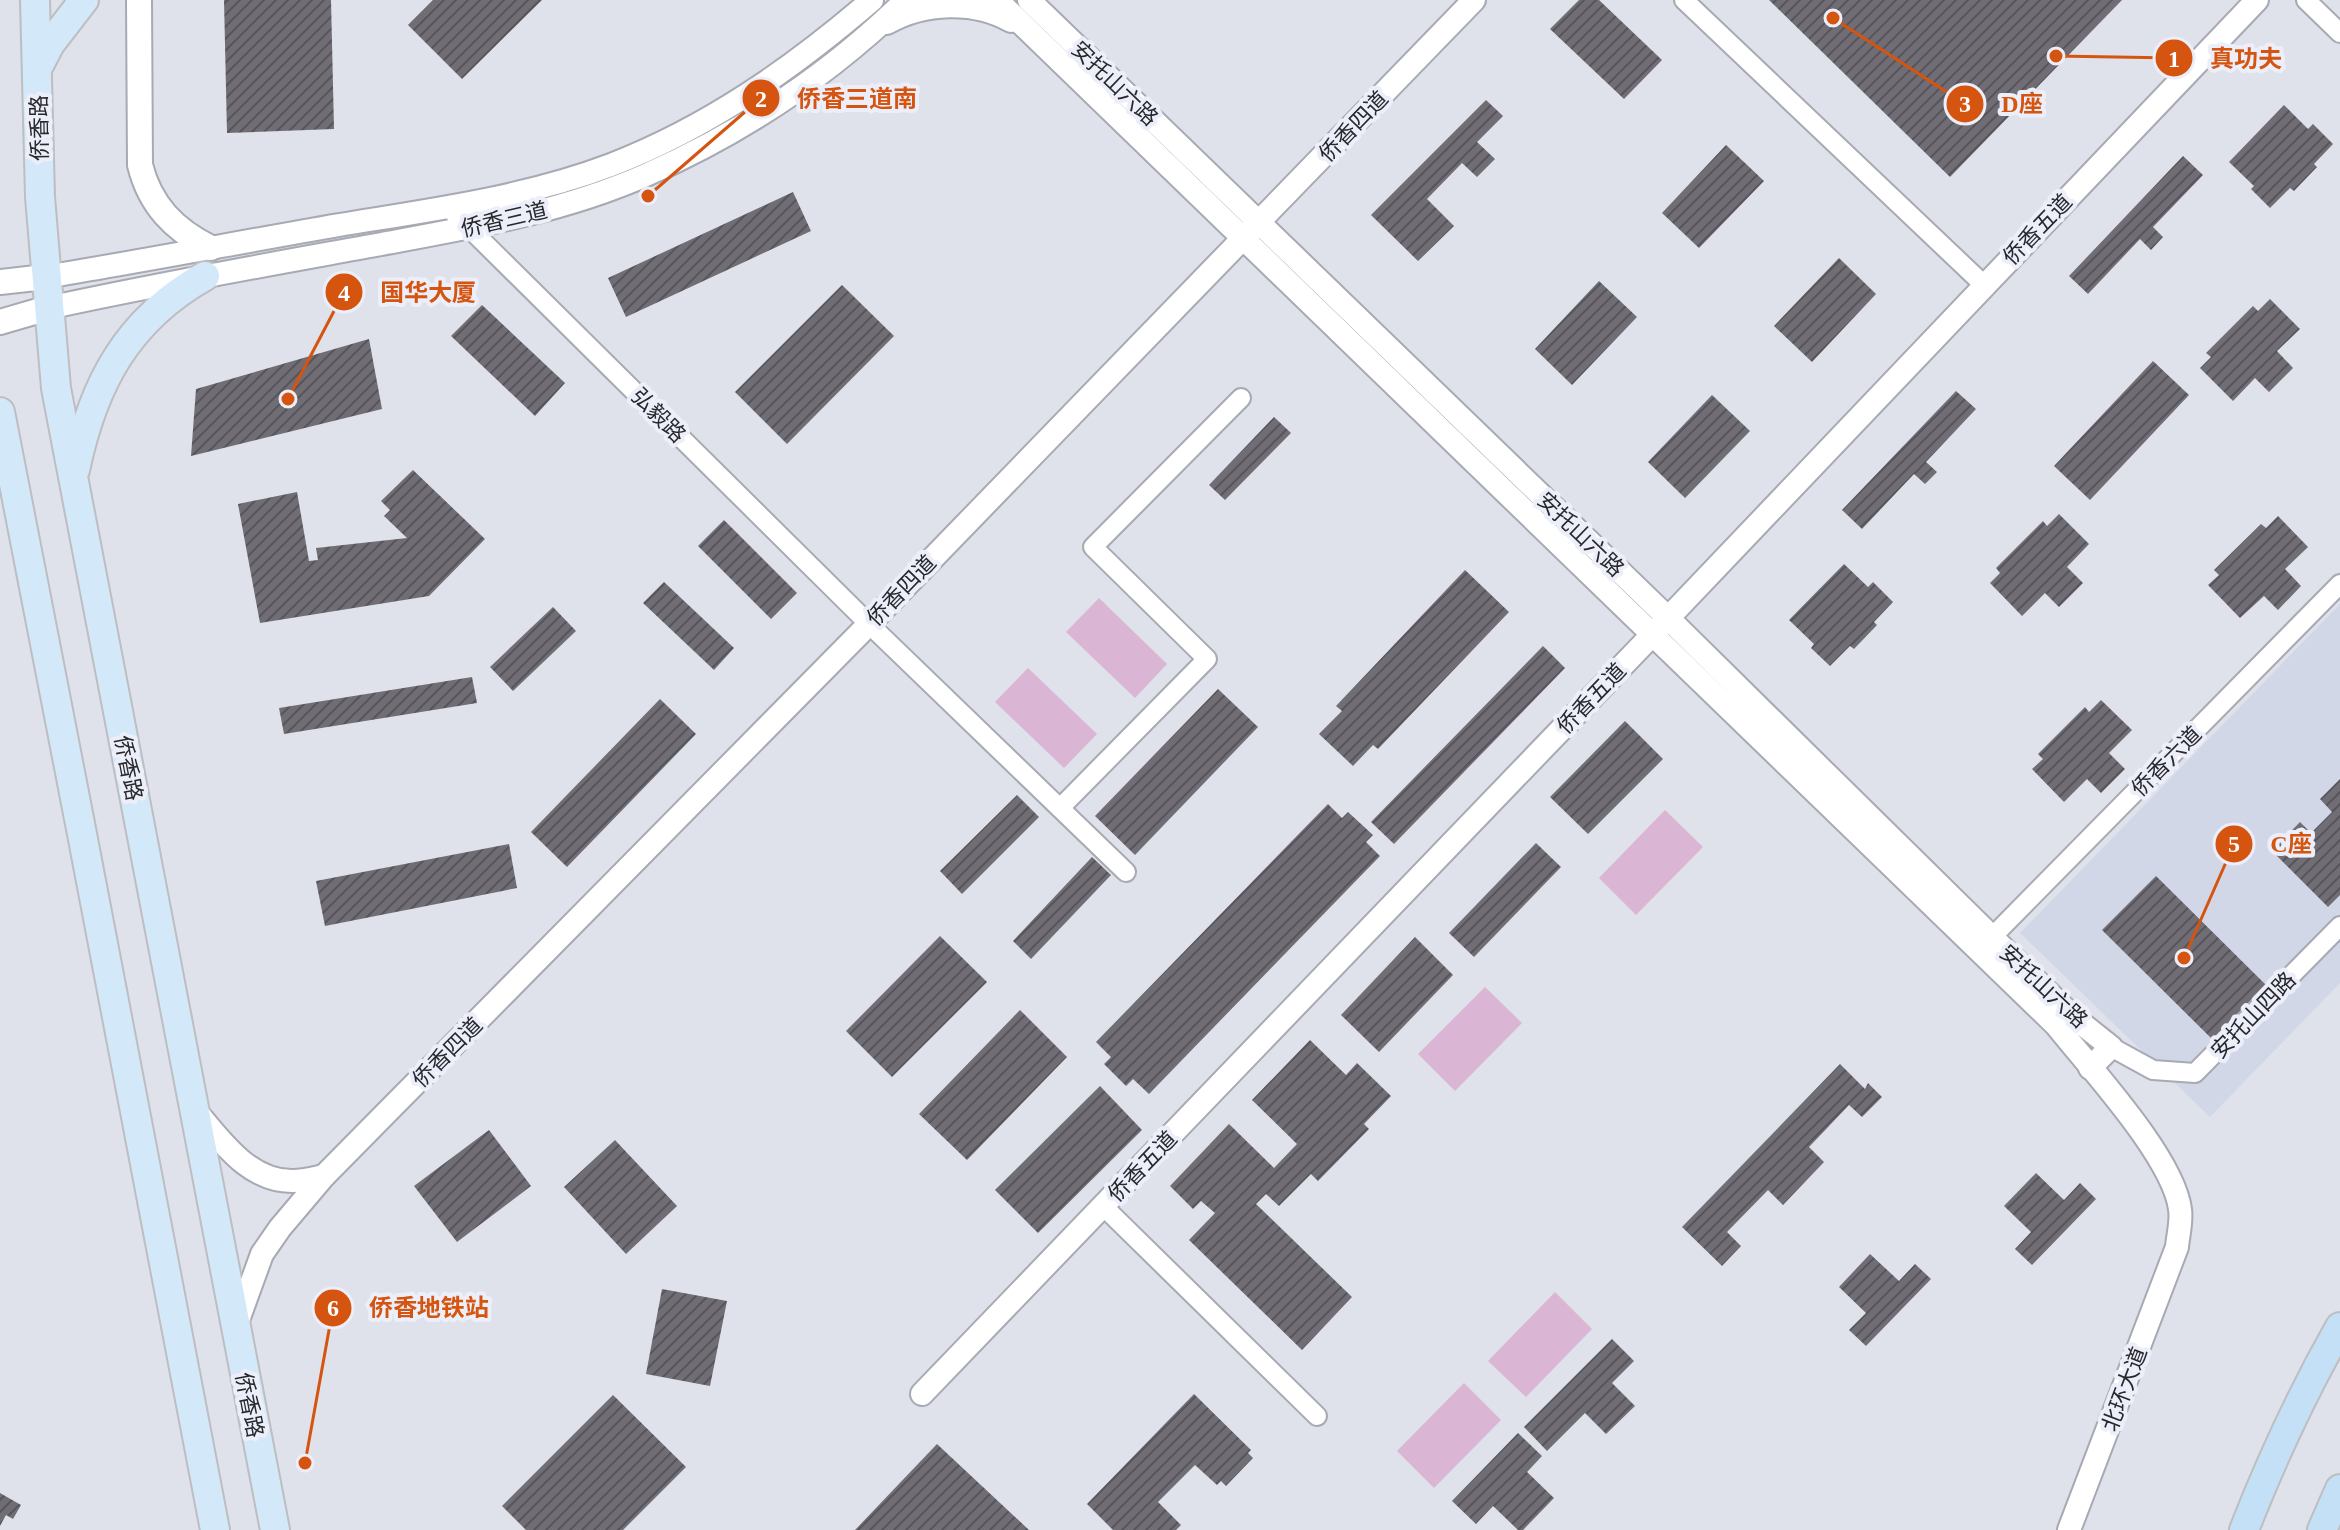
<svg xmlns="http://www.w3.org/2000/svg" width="2340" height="1530" font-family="'Times New Roman','Noto Sans SC',serif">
<defs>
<pattern id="building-hatch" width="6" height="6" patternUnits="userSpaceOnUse" patternTransform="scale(2)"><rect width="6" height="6" fill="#706d75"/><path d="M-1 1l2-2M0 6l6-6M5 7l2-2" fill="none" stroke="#57555b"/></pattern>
</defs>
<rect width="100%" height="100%" fill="#dfe2eb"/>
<polygon fill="#d2d7e7" points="2340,604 2340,983 2210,1117 2020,933"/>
<g fill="#dbb5d4">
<polygon points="1099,598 1167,664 1135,698 1066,632"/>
<polygon points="1028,668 1097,734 1064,768 995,702"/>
<polygon points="1665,810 1703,847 1636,915 1599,878"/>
<polygon points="1485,987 1522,1023 1455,1091 1418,1054"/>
<polygon points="1555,1292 1592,1329 1526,1397 1488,1361"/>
<polygon points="1464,1383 1501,1420 1434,1488 1397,1451"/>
</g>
<g fill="url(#building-hatch)">
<polygon points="224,0 331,0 334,129 227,133"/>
<polygon points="433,0 542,0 462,79 408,25"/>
<polygon points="1579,0 1599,0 1662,60 1624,99 1550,29"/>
<polygon points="1769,0 2122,0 1950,177"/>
<polygon points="1486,100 1503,116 1477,142 1495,159 1477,177 1462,163 1427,199 1454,226 1418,261 1371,215"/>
<polygon points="2284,105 2308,129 2313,124 2333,144 2314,164 2317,167 2294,191 2290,188 2270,208 2251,189 2254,186 2229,162"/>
<polygon points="1726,145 1764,181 1699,248 1662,213"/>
<polygon points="2183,156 2203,175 2153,227 2163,237 2151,250 2140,239 2088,294 2069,276"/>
<polygon points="793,192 811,231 626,317 608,278"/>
<polygon points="1839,258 1876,294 1812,362 1774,326"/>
<polygon points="1599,281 1637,317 1572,385 1535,349"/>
<polygon points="842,285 894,336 787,444 735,392"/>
<polygon points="2270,299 2300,329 2277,351 2293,368 2269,392 2255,378 2233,401 2200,368 2211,357 2206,353 2253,306 2258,311"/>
<polygon points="482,305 565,383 535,416 451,336"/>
<polygon points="369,339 382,409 191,456 196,389"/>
<polygon points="2153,361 2189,395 2090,500 2054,466"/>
<polygon points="1956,391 1976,409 1926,462 1937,472 1925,484 1914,474 1862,529 1842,510"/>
<polygon points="1712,395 1750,431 1685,498 1648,462"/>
<polygon points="1274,417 1291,433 1225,500 1209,485"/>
<polygon points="413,470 485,539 429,596 260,623 238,504 297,492 309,561 318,560 316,548 407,538 384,516 390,510 381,501"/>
<polygon points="2059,514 2089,544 2067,567 2083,583 2059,607 2045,593 2022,616 1990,583 2000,573 1996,568 2043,521 2047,526"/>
<polygon points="2278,516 2308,547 2285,569 2301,586 2278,610 2264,596 2240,618 2208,585 2219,575 2214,570 2261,524 2266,528"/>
<polygon points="724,520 797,593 771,619 698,546"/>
<polygon points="1844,564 1868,587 1873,582 1893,602 1874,622 1877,625 1854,649 1850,646 1830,666 1811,648 1814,644 1789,620"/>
<polygon points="1465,570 1509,612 1378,749 1373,745 1353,766 1319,734 1342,711 1336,706"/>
<polygon points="664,582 734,648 714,670 643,603"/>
<polygon points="553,607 576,631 513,691 490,667"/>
<polygon points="1543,646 1565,668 1394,844 1371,822"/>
<polygon points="472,677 477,703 284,734 279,708"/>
<polygon points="1218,689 1258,727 1135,855 1095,816"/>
<polygon points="660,699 696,734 567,867 531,832"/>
<polygon points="2101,700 2132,730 2109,753 2125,769 2101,793 2087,779 2064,802 2032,769 2043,759 2038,754 2085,707 2089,712"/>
<polygon points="1625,721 1663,759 1588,834 1550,797"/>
<polygon points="2340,779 2340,895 2328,907 2272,851 2300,822 2311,833 2332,812 2320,799"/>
<polygon points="1017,795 1039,817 962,894 940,871"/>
<polygon points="1328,804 1342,818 1348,812 1373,835 1366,842 1380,856 1149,1094 1133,1079 1126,1086 1104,1064 1111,1057 1096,1042"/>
<polygon points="1536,843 1561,867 1474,957 1449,933"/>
<polygon points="509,844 517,888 325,926 316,881"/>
<polygon points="1092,857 1111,875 1031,959 1013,941"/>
<polygon points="2156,876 2266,985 2212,1039 2102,930"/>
<polygon points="940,936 987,982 892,1077 846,1031"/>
<polygon points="1415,937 1453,975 1379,1052 1341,1015"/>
<polygon points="1020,1010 1067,1057 967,1160 919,1114"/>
<polygon points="1310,1040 1346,1075 1357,1063 1391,1096 1364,1124 1369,1129 1318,1181 1311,1174 1279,1206 1266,1194 1256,1204 1352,1297 1302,1350 1189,1240 1215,1213 1201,1201 1193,1209 1170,1186 1229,1124 1274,1168 1297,1144 1252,1100"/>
<polygon points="1840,1064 1865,1089 1868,1083 1882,1097 1862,1117 1849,1105 1809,1147 1824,1162 1783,1205 1768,1190 1727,1232 1741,1246 1722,1266 1682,1227"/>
<polygon points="1100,1086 1142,1130 1038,1233 995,1190"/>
<polygon points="489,1130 531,1186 457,1242 414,1186"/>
<polygon points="615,1140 677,1206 626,1254 564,1187"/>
<polygon points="2036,1173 2064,1200 2080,1183 2096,1199 2032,1265 2015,1249 2031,1232 2004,1206"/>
<polygon points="1870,1254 1899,1281 1915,1264 1931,1279 1866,1346 1849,1330 1866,1313 1839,1287"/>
<polygon points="662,1289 727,1301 710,1386 646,1374"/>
<polygon points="1612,1339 1634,1361 1612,1383 1635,1406 1606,1434 1585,1413 1547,1451 1524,1427"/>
<polygon points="1194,1394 1251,1450 1248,1453 1253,1458 1226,1486 1221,1481 1217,1485 1195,1465 1158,1502 1181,1525 1176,1530 1113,1530 1087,1504"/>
<polygon points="613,1395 686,1467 623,1530 526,1530 502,1506"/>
<polygon points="1518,1433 1542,1456 1527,1472 1554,1498 1523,1530 1518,1530 1493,1506 1476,1524 1452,1501"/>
<polygon points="937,1444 1029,1530 855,1530"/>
<polygon points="0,1493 21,1505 13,1519 6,1515 0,1526"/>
</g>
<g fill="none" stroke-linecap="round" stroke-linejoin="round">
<defs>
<g id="minor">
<polyline points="1684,0 1984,285"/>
<polyline points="2306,0 2340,33"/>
<polyline points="448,207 869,624 1126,872"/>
<polyline points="1060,808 1207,659 1093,547 1241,398"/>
<polyline points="1992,937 2340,584"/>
<polyline points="2111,1047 2153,1070 2195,1073 2340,926"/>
<polyline points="1103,1206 1317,1416"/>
</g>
<g id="tertiary">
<path d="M997,0L2056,1025C2090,1068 2173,1157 2180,1209C2182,1221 2178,1235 2177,1247L2069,1530"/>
<polyline points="1029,0 1668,618 2072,1016 2111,1047 2090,1068"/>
<path d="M887,23C924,2 974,0 1011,21"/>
<path d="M45,277C143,261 241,242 339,225C430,210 524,198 611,165C709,127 793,68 872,0"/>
<path d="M48,308C157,284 266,265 376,245C467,228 560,213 646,175C742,133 830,74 906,0"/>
<path d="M194,1109C220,1139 248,1182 293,1181C303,1181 314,1178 324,1176"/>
<polyline points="237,1323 262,1254 280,1228 324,1176 869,624 1474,0"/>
<polyline points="922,1394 1652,635 2257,0"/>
</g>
<g id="secondary">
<path d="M139,0L140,165C150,205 174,230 211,248"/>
<polyline points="0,282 45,277"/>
<polyline points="0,322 48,308"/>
</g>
<g id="primary">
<polyline points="35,0 40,197 56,388 275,1530"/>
<polyline points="38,67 50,44 84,0"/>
<path d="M0,412C75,784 141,1158 215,1530"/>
<path d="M75,470C93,384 127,320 205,276"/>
</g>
<g id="trunk">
<path d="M2244,1530C2271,1461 2303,1392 2340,1327"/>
<polyline points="2322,1530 2340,1489"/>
</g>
</defs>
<use href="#minor" stroke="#a7aab3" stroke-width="22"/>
<use href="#tertiary" stroke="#a7aab3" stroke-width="26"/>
<use href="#secondary" stroke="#a7aab3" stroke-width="28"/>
<use href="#primary" stroke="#bebec0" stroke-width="32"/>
<use href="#trunk" stroke="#bebec0" stroke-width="32"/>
<use href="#minor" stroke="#fff" stroke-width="18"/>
<use href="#tertiary" stroke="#fff" stroke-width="22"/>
<use href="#secondary" stroke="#fff" stroke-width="24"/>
<use href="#primary" stroke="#d3e8f8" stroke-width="28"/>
<use href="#trunk" stroke="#c4e0f6" stroke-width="28"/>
</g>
<g text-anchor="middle" stroke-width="8" stroke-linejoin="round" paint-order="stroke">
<g font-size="22" fill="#27282c" stroke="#eceff9">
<text transform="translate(1115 83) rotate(44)" y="8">安托山六路</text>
<text transform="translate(1353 126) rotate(-46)" y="8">侨香四道</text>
<text transform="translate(39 128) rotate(-91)" y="8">侨香路</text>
<text transform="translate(504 219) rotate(-13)" y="8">侨香三道</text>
<text transform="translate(2037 229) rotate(-46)" y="8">侨香五道</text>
<text transform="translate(659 415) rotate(45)" y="8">弘毅路</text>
<text transform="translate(1581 534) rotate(44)" y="8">安托山六路</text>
<text transform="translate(901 590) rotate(-46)" y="8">侨香四道</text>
<text transform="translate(1591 698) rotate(-46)" y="8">侨香五道</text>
<text transform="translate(2166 761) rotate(-45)" y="8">侨香六道</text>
<text transform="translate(129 768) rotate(79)" y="8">侨香路</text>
<text transform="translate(2044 986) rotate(43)" y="8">安托山六路</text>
<text transform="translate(2253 1015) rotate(-46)" y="8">安托山四路</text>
<text transform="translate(447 1052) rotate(-45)" y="8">侨香四道</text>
<text transform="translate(1142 1166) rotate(-46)" y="8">侨香五道</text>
<text transform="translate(2124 1389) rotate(-69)" y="8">北环大道</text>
<text transform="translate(250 1405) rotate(79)" y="8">侨香路</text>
</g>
</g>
<path fill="none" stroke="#d5540f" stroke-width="3" d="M2056 56L2174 58M648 196L761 98M1833 18L1965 104M288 399L344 292M2184 958L2234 844M305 1463L333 1308"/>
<g fill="#d5540f" stroke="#eceff9" stroke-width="3">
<circle cx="2056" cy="56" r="8"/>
<circle cx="648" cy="196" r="8"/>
<circle cx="1833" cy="18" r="8"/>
<circle cx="288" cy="399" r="8"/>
<circle cx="2184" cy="958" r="8"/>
<circle cx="305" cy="1463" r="8"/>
<circle cx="2174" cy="58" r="20"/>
<circle cx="761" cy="98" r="20"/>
<circle cx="1965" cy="104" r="20"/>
<circle cx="344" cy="292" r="20"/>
<circle cx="2234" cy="844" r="20"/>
<circle cx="333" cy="1308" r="20"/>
</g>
<g font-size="24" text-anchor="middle" font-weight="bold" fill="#fff">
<text x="2174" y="67">1</text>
<text x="761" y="107">2</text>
<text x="1965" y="112">3</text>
<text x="344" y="301">4</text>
<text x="2234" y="852">5</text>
<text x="333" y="1316">6</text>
</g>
<g font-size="24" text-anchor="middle" font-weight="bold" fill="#d5540f" stroke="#eceff9" stroke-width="8" stroke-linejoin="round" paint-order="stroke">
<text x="2246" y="67">真功夫</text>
<text x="857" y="107">侨香三道南</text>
<text x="2022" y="112">D座</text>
<text x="428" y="301">国华大厦</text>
<text x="2291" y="852">C座</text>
<text x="429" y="1316">侨香地铁站</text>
</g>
</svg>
